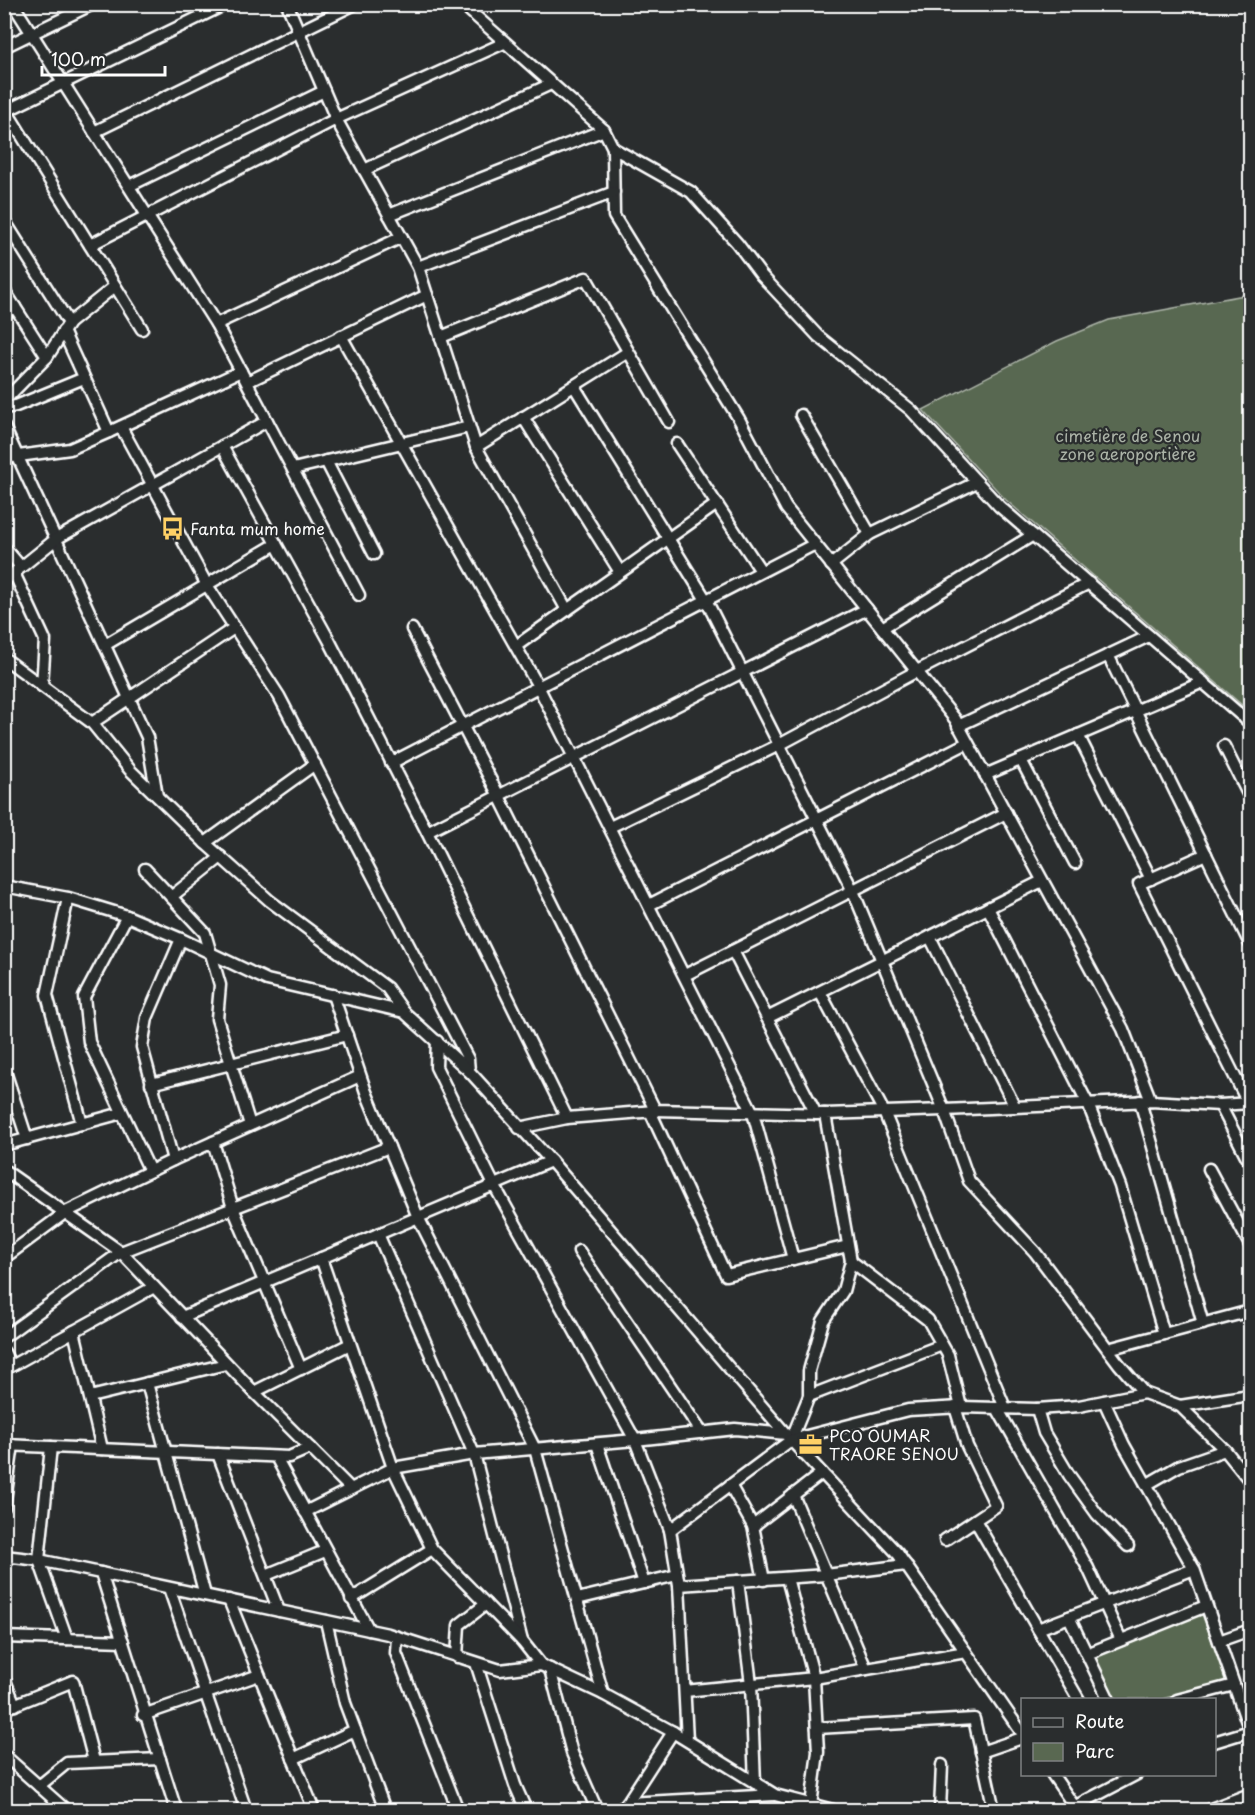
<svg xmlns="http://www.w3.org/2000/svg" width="1255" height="1815" font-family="'Playpen Sans',sans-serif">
<rect width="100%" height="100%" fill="#2a2d2e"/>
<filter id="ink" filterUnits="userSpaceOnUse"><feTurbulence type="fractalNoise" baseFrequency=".0167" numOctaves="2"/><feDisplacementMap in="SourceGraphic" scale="12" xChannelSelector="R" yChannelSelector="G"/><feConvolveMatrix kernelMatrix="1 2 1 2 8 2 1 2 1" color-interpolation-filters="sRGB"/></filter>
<g filter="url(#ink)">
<g fill="#596851" stroke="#acb4a8" stroke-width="1.5">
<polygon points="1250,294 1250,712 1006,500 923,410 1057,341 1109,320"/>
<polygon points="1202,1614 1227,1681 1162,1699 1111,1699 1091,1657"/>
</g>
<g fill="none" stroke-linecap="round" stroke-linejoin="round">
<defs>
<g id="minor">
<polyline points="13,4 216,324 359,595"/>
<polyline points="287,4 336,119 418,267 476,447 567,610"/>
<polyline points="462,4 604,130 613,148 614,216 739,419 786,508 955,719 1123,1029 1151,1101"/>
<polyline points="4,47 93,4"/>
<polyline points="4,107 142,329"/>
<polyline points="4,112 226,4"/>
<polyline points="94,132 355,4"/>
<polyline points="613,148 691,192 737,243 761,275 818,336 911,410 999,506 1250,723"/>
<polyline points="364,170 551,84"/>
<polyline points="129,186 324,91"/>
<polyline points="389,215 604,130"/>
<polyline points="4,220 69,323"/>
<polyline points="90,245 336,119 504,43"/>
<polyline points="418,267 614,192"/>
<polyline points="4,290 47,357"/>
<polyline points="4,314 15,307"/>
<polyline points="216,324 402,237"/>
<polyline points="63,331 109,432"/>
<polyline points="341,336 538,686 753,1113 793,1259"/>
<polyline points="441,337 586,278 669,422"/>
<polyline points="247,382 427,295"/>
<polyline points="574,386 706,600 853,891 944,1110 969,1181 1035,1252 1119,1364 1144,1393"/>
<polyline points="4,401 47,357 69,323 115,286"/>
<polyline points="4,408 16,406 84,378"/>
<polyline points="801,415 870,534"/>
<polyline points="523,417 620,572"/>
<polyline points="4,427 147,737 157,796"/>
<polyline points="121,427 207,585 279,696 468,1059 469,1071"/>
<polyline points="677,444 761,571"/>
<polyline points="222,446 329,640 427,832 567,1118"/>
<polyline points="476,447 628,352"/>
<polyline points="4,458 70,449 109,432 241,371"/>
<polyline points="326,461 374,554"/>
<polyline points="293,469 469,427"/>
<polyline points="4,547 21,567"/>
<polyline points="831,565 870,534 977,482"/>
<polyline points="14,573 45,640 42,686"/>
<polyline points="4,581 56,539 267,421"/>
<polyline points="882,628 1033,535"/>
<polyline points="412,629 499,796 655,1110 825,1114"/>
<polyline points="105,645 276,544"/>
<polyline points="516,646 717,504"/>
<polyline points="1108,655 1250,944"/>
<polyline points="4,658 92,723 130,770 205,843 270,901 387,988 404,1012 469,1071 551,1161 791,1440 898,1554 1022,1733"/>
<polyline points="92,723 234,628"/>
<polyline points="958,726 1149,636"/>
<polyline points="1078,735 1151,879"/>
<polyline points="1224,746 1250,798"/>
<polyline points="1021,760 1075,863"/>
<polyline points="391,763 815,544"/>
<polyline points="985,775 1203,682"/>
<polyline points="610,827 779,745 917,671 1089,583"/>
<polyline points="427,832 867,609"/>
<polyline points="205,843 315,764"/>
<polyline points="1206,854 1139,884 1248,1103"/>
<polyline points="145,869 205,933 220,985 217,1019 250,1125"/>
<polyline points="4,886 68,898 127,916 181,939 267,980 404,1012"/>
<polyline points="171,897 221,857"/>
<polyline points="68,898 47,995 82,1124"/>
<polyline points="649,905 967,743"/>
<polyline points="988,908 1088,1104 1120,1186 1164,1334"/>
<polyline points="127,916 84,997 89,1042 150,1171"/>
<polyline points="930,937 1015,1107"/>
<polyline points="733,951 816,1114"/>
<polyline points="685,975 1006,813"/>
<polyline points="820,992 884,1112 1005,1408"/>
<polyline points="333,995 366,1092 418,1217 535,1449 603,1694"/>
<polyline points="767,1018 1042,881"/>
<polyline points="437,1041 436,1067 494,1185 635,1440 670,1530 679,1585 687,1740"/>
<polyline points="4,1068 27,1139"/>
<polyline points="151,1084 347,1035"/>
<polyline points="1140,1101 1203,1324"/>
<polyline points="1220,1105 1250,1163"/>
<polyline points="650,1111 726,1275 848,1246"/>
<polyline points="519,1128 567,1118 655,1111"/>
<polyline points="213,1142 233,1208 301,1369"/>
<polyline points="4,1145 122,1113"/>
<polyline points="173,1160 142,1047 147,1018 181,939"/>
<polyline points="1209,1169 1250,1245"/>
<polyline points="4,1170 121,1252 254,1392 351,1489"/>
<polyline points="378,1234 474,1454 522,1641"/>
<polyline points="579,1251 702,1433"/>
<polyline points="4,1258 66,1212 173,1160 360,1076"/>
<polyline points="321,1258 393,1468 432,1549 522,1641 541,1665 603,1694 673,1732 775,1795 833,1810"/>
<polyline points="851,1261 928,1320 948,1355 961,1407"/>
<polyline points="182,1317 551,1161"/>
<polyline points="74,1331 102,1449"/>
<polyline points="4,1337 121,1252 389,1147"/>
<polyline points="1108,1349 1250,1311"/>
<polyline points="4,1352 11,1366 154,1287"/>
<polyline points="147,1383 205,1595"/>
<polyline points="254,1392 350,1344"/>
<polyline points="809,1396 942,1345"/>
<polyline points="90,1397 226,1364"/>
<polyline points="1104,1401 1124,1445 1194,1569 1250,1731"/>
<polyline points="1180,1406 1250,1395"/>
<polyline points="997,1408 1088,1568 1121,1640"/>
<polyline points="1037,1409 1044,1433 1069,1475 1097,1514 1128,1546"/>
<polyline points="791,1440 809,1396 809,1371 823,1321 843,1291 851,1261 825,1114 944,1110 1151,1101 1220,1105 1250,1103"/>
<polyline points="597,1444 644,1583"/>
<polyline points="4,1445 289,1457 310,1448"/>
<polyline points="51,1447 39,1560 67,1639"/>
<polyline points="218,1454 279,1611"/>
<polyline points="276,1457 369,1630"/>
<polyline points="730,1485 753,1526 764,1580"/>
<polyline points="1146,1485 1179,1466 1225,1450"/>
<polyline points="793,1495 866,1669"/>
<polyline points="4,1507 13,1445"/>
<polyline points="305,1512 393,1468 474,1454 635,1440 735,1429 786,1434"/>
<polyline points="975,1520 1079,1700"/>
<polyline points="753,1526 822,1473"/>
<polyline points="670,1530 791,1440 908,1410 961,1407 1037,1409 1079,1406 1144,1393 1180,1406 1225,1450 1250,1481"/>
<polyline points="945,1540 996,1506 967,1446 955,1407"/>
<polyline points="4,1556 39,1560 388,1634 500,1670 541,1665"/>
<polyline points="101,1573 176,1810"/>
<polyline points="266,1575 325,1551"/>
<polyline points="787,1578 814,1678 818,1752 811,1805"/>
<polyline points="738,1581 751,1684 755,1783"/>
<polyline points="679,1585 826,1575 906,1565"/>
<polyline points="169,1588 246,1810"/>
<polyline points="351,1599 432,1549"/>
<polyline points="577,1599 677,1575"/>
<polyline points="229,1600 314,1810"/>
<polyline points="1069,1617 1109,1700"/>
<polyline points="326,1621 345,1703 385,1810"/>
<polyline points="1038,1629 1194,1569"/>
<polyline points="4,1637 123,1641"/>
<polyline points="397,1637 396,1653 458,1810"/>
<polyline points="1219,1641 1250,1630"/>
<polyline points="1087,1654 1206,1606"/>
<polyline points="457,1657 459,1625 486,1604"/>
<polyline points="476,1663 515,1785 526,1810"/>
<polyline points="550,1669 572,1753 597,1810"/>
<polyline points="4,1678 15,1705"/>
<polyline points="685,1691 814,1678 966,1652"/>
<polyline points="1177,1700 1234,1685"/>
<polyline points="4,1709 73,1681 94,1761"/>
<polyline points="143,1715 259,1675"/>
<polyline points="817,1728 974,1719 994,1810"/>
<polyline points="1214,1742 1250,1731"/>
<polyline points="981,1752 1022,1738"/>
<polyline points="4,1755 66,1810"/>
<polyline points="293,1759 355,1730"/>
<polyline points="1052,1774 1077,1810"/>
<polyline points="39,1786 67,1763 160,1759"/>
<polyline points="627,1803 774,1795"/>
<polyline points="1074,1807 1137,1774"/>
<polyline points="621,1810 627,1803 673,1732"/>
<polyline points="940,1810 942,1765"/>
<polyline points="1208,1810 1250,1794"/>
</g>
</defs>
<use href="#minor" stroke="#fff" stroke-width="15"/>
<use href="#minor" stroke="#2a2d2e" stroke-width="10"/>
</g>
</g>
<defs>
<symbol id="bus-bare" viewBox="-9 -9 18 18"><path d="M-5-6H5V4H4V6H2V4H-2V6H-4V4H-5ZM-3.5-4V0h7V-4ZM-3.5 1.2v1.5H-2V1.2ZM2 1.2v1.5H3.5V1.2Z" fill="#ffd166" stroke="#2a2d2e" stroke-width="2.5" paint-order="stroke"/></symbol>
<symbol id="office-bare" viewBox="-9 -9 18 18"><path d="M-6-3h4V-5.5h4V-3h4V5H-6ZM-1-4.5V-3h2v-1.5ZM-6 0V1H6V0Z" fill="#ffd166" stroke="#2a2d2e" stroke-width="2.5" paint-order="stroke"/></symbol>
</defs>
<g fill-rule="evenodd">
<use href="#bus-bare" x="156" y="512" width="33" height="33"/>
<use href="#office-bare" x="794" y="1428" width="33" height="33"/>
</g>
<g text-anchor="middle" stroke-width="4.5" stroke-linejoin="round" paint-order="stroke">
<g font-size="16" fill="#acb4a8" stroke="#2a2d2e">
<text x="1128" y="442">cimetière de Senou<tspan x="1128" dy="18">zone aeroportière</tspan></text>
</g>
<g font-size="16" fill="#fff" stroke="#2a2d2e" text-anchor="start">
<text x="190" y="535">Fanta mum home</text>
<text x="829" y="1442">PCO OUMAR<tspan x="829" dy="18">TRAORE SENOU</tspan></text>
</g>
</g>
<rect width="1255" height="1815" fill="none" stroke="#2a2d2e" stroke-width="24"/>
<rect x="12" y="12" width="1231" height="1791" fill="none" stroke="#fff" stroke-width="2" filter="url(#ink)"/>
<rect x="1021" y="1698" width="195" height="78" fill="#2a2d2e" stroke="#7f8182" stroke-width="1.5"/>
<rect x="1033" y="1718" width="30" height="9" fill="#2a2d2e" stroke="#7f8182" stroke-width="1.5"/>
<text x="1075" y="1728" font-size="18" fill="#ffffff">Route</text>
<rect x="1033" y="1743" width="30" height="18" fill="#596851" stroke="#7f8182" stroke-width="1.5"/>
<text x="1075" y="1758" font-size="18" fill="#ffffff">Parc</text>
<path d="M42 66v9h123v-9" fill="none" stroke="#ffffff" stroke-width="3"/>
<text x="51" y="66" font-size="18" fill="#ffffff" stroke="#2a2d2e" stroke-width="4.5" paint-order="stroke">100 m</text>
</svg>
